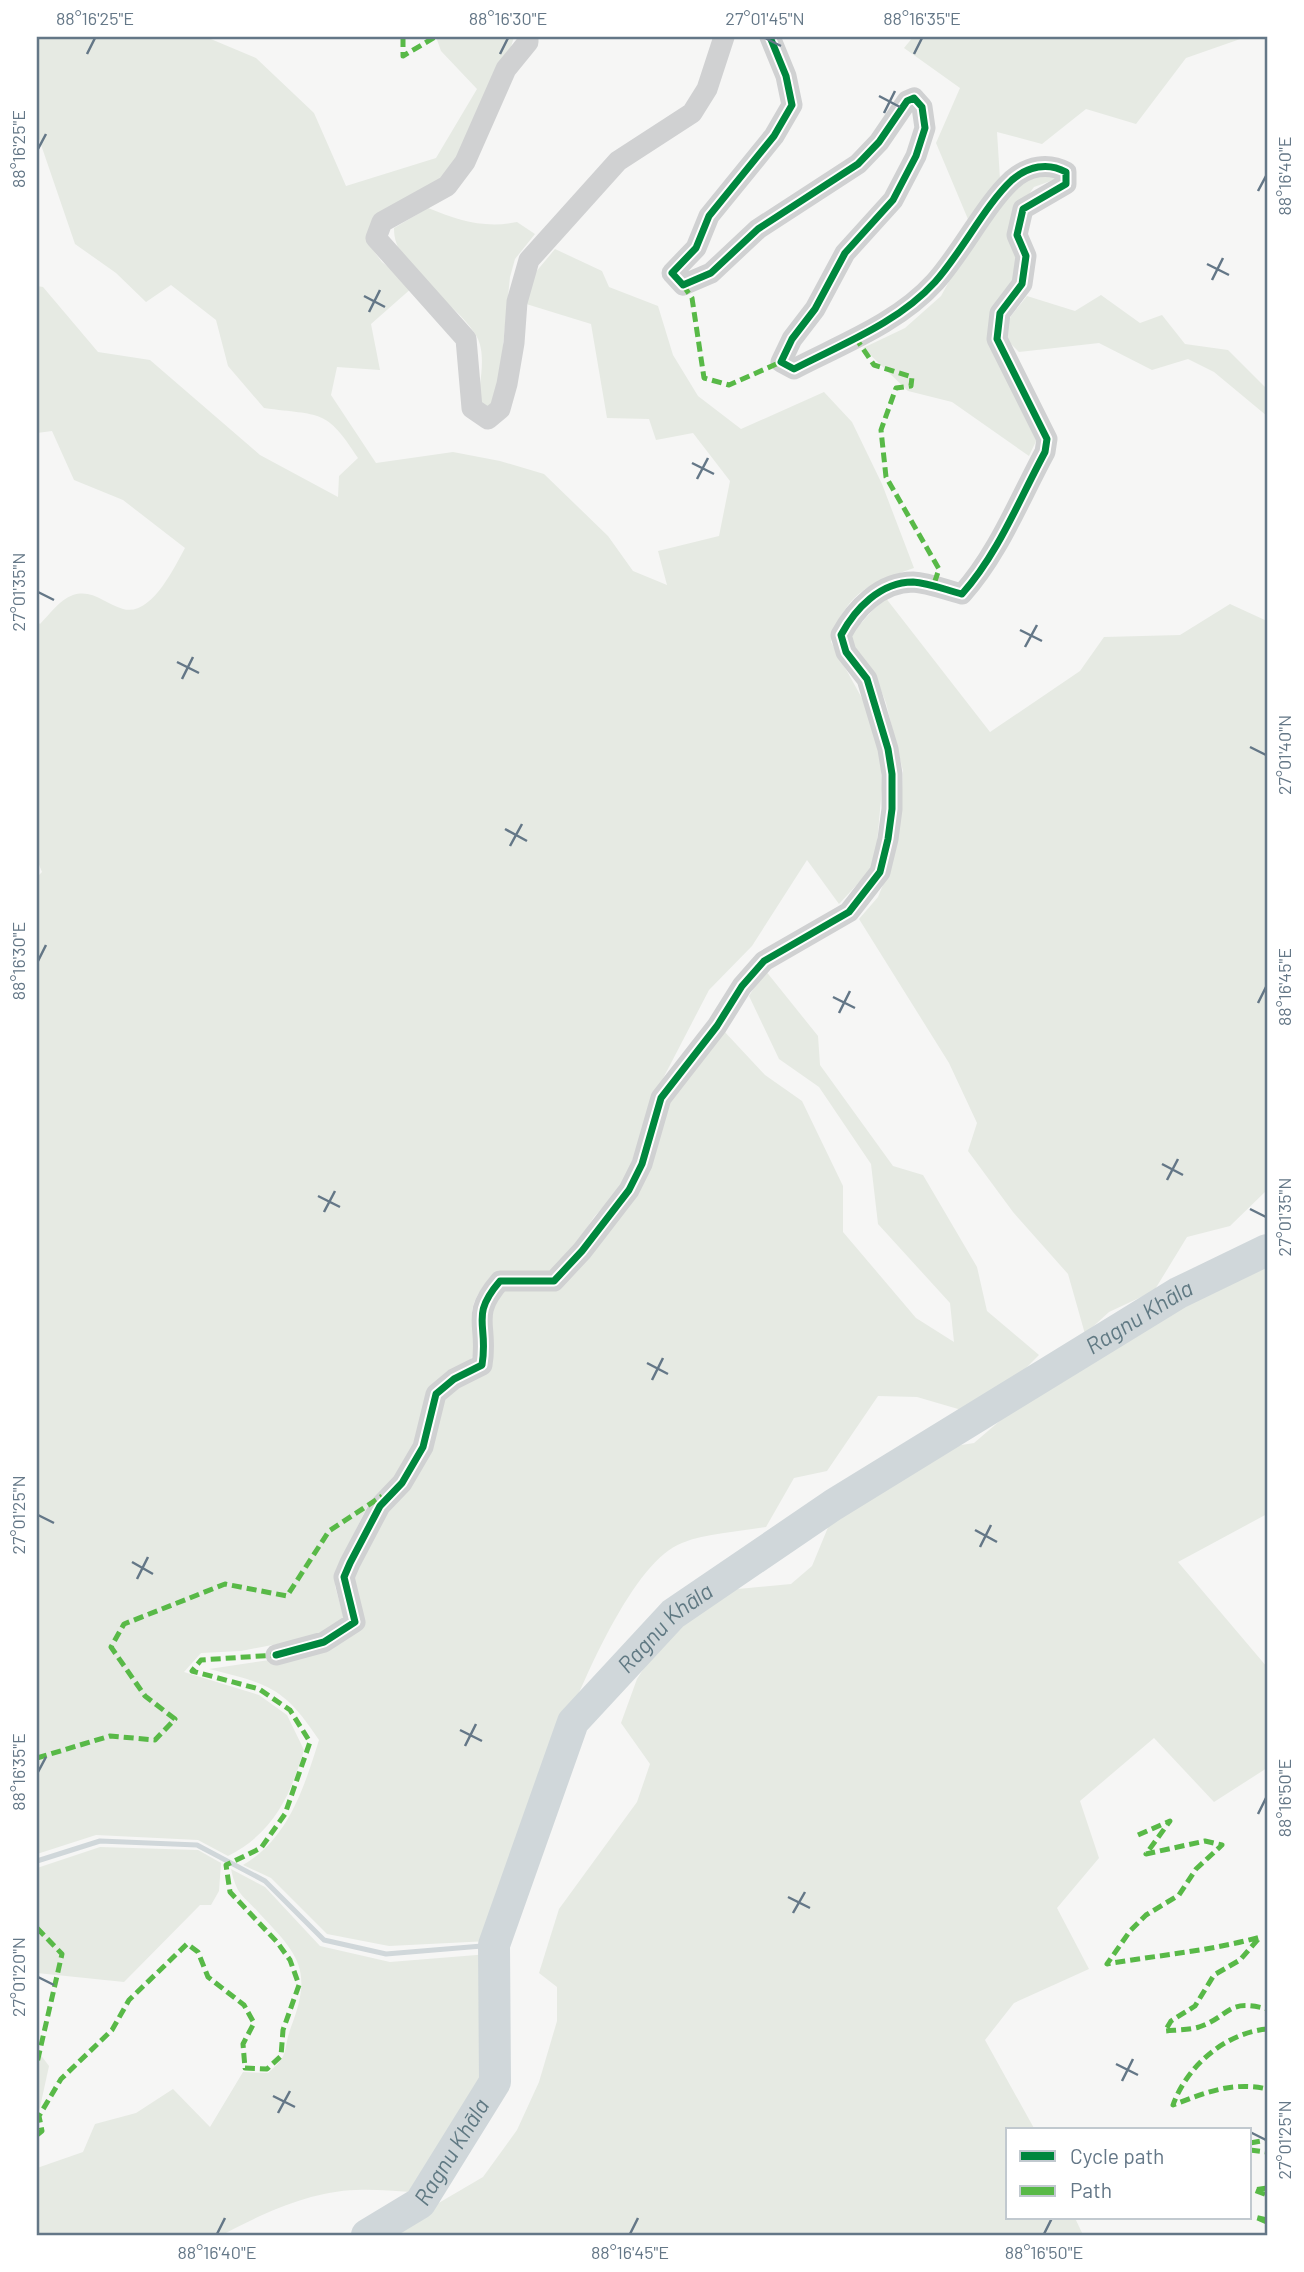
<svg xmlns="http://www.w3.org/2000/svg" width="1304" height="2272" font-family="Barlow,sans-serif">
<rect width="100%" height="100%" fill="#f6f6f5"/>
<g fill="#e6eae3">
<path d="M37,37H206L256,58L314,113L346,186L436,158L477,89L441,51L436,37H514L505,66L449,174L374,216L367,242L382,262L413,287L371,324L380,370L337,367L331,395L376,463L453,452L500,461L544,474L608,536L633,571L667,585L658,551L719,536L730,481L693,433L656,440L649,419L607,418L591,324L523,303L530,279L555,249L602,271L609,287L658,306L673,355L698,396L741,429L824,392L852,422L882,484L914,568C866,585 847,592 831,642L864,702L880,751L882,788L875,865L839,904L807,860L752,946L709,990L656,1092L624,1184L594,1217L572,1251L546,1274L492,1276C468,1304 469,1311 478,1348L392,1480L370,1501L336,1570L335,1586L344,1619L314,1637L241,1651L201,1653L184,1672L259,1695L287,1715L304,1750C290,1797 273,1833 228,1856L198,1840L96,1835L37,1854V877L42,872L37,860V621L40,624C50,614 59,600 73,595C93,589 105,604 123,609C151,617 174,568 185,548L123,500L74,480L52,431L37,433V286L43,287L98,352L150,360L260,455L338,497L339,476L358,458C326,408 321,416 264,408L228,366L216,320L171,285L146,302L116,273L75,244L37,133Z"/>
<polygon points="913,37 1246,37 1186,58 1136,124 1086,109 1042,144 997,132 1000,179 970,224 936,143 960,88 904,48"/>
<polygon points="1038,173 1059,178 1034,187 1021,205 1017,284 994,310 1038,437 1029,456 952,402 908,391 863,348 905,328 941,296 958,265 1017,182"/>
<path d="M428,208C458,220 484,229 517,222L535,234L515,259L510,277L497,406H477C479,386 487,356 477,337C457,301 393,270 394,228Z"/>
<polygon points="1101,295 1140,323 1162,315 1185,344 1228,350 1267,389 1267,416 1214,372 1188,359 1152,370 1099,343 1019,352 1002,335 1011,316 1027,296 1075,311"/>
<polygon points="885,597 990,732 1080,671 1104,637 1180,635 1230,604 1267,621 1267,1190 1230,1226 1187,1237 1154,1291 1109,1312 1085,1334 1068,1274 1013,1212 968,1151 977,1123 949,1063 859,919 878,897 889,870 901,809 903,771 886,703 874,672 851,647 852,633"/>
<path d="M765,970L818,1036L820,1065L893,1166L923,1175L977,1267L987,1311L1039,1355L1011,1383L965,1411L917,1397L878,1396L827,1471L794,1478L766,1527C739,1532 707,1533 682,1543C604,1572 517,1859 489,1941L389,1946L327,1934L271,1878L243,1865C288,1839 304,1788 319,1740C284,1687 269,1684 209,1669L283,1658L359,1623L353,1577L443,1396L485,1370L487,1320L506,1285H555L586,1252L670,1099L723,1030L765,1075L802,1101L843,1186V1232L916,1318L954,1342L950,1303L878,1224L871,1164L819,1087L779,1059L749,996Z"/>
<polygon points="1267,1248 1267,1514 1178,1562 1267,1667 1267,1768 1214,1802 1154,1738 1080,1801 1099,1858 1057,1908 1089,1969 1014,2003 985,2040 1035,2130 1008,2130 1008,2218 1075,2218 1083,2235 384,2235 483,2177 517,2130 539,2082 557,2021 557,1987 539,1973 559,1909 637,1802 650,1764 621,1723 637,1679 673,1622 717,1591 791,1584 812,1566 829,1525 880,1481 930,1450 974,1443 1044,1383 1110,1349"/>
<polygon points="100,1847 198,1850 221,1863 219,1891 211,1905 200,1905 124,1982 37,1973 37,1868"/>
<path d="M231,1869L265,1887L320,1946L390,1962L489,1954L490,2080L411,2192C393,2191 374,2189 356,2190C311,2191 261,2214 222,2235H37V2168L83,2152L95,2124L136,2113L173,2089L210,2127L243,2072L268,2073C291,2053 282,2052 291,2027C313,1970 299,1955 259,1913C242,1894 237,1896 231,1869Z"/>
<polygon points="37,2050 49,2066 37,2121"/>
</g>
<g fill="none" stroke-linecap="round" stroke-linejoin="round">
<polyline stroke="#d0d7da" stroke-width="5" points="37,1861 100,1841 197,1845 265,1881 324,1940 386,1954 494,1945"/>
<path stroke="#d0d7da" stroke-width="32" id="s1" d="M367,2235L420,2203L495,2082L494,1945L573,1722L673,1614L833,1505L1178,1293L1267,1250"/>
<g stroke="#d0d1d2" stroke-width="21">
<polyline points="528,37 528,42 506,69 465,162 447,186 382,222 376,238 466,339 472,408 488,419 500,409 507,384 514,343 517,302 529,260 618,161 692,113 707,89 724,37"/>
<path d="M276,1655L324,1642L355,1622L344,1577L350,1563L380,1506L402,1483L423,1447L436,1394L454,1379L482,1365C489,1324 469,1317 500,1281H554L582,1251L629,1190L642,1164L661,1098L717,1026L742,986L764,961L849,912L880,872L888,839L892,809V774L888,749L867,679L846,652L841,635C855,609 880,582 913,582C929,583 946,590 962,594C998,554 1019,500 1045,452L1047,439L997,339L1000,313L1022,284L1026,256L1017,235L1023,209L1066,184V172C1048,162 1028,166 1012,180C985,205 962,252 935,282C898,323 842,344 794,369L781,362L792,339L815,309L845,253L893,200L916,156L925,128L922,107L914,98L907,101L879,142L858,164L758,229L711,273L683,285L672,273L696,248L709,216L774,136L792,105L786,76L770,37"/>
</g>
<g stroke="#58b947" stroke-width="5" stroke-dasharray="10 5" stroke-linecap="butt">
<polyline points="403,37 403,56 435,37"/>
<polyline points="683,285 692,298 704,378 729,385 781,362"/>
<polyline points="855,337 874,365 912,377 911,386 896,388 881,430 886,477 939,569 933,587"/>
<polyline points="37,1758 110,1736 155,1740 175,1719 145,1696 111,1647 124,1624 225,1584 287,1596 329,1531 382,1496"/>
<path d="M1138,1835L1170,1821L1146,1854L1205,1841L1222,1845L1196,1869L1179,1895L1146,1915L1130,1931L1107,1964C1158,1955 1211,1951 1260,1937L1240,1960L1214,1975L1195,2006L1171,2021L1165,2031C1176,2030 1189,2030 1199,2027C1231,2016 1226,1998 1267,2009"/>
<polyline points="37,1928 62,1954 37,2063"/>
<path d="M1267,2029C1225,2033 1187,2066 1173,2105C1204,2093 1233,2081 1267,2089"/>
<polyline points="37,2135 42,2131 39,2116 61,2079 112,2030 129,2000 187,1944 198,1952 208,1977 244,2005 254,2023 243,2044 245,2068 267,2069 281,2056 283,2030 299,1985 290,1960 277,1942 230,1892 226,1865 261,1848 285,1814 310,1742 290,1710 259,1689 192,1671 201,1660 276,1655"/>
<polyline points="1250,2143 1267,2140"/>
<polyline points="1250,2150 1267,2152"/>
<polyline points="1267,2188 1254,2190 1267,2195"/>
<polyline points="1267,2220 1255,2217 1267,2222"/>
</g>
<defs>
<path id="cycleway" d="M276,1655L324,1642L355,1622L344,1577L350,1563L380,1506L402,1483L423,1447L436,1394L454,1379L482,1365C489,1324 469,1317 500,1281H554L582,1251L629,1190L642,1164L661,1098L717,1026L742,986L764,961L849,912L880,872L888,839L892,809V774L888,749L867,679L846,652L841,635C855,609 880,582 913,582C929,583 946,590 962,594C998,554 1019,500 1045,452L1047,439L997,339L1000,313L1022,284L1026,256L1017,235L1023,209L1066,184V172C1048,162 1028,166 1012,180C985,205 962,252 935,282C898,323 842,344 794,369L781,362L792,339L815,309L845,253L893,200L916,156L925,128L922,107L914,98L907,101L879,142L858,164L758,229L711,273L683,285L672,273L696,248L709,216L774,136L792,105L786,76L770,37"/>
</defs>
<use href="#cycleway" stroke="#fff" stroke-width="11"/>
<use href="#cycleway" stroke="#00873e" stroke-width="7"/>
</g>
<path fill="none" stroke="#647787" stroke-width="2.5" d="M765,38L781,46M87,54L95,38M500,54L508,38M914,54L922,38M879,96L900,107M884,113L895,91M38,149L46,134M1258,191L1266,176M1207,264L1229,275M1212,280L1223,258M364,296L385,307M369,312L380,290M692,463L714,474M697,479L708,458M38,592L54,600M1020,630L1042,641M1025,647L1037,625M177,662L199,673M182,679L193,657M1250,747L1266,755M505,829L527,841M510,846L522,824M38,961L46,945M833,997L855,1008M1258,1003L1266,987M839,1013L850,991M1162,1164L1183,1175M1167,1180L1178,1159M318,1196L340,1207M1250,1209L1266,1217M324,1212L335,1191M647,1363L668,1374M652,1380L663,1358M38,1515L54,1523M975,1530L997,1542M980,1547L991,1525M132,1562L153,1574M137,1579L148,1557M460,1730L482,1741M465,1746L476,1724M38,1772L46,1757M1258,1814L1266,1798M788,1897L810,1908M793,1913L805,1892M38,1977L54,1985M1116,2064L1138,2075M1122,2081L1133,2059M273,2096L295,2107M278,2113L290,2091M1250,2132L1266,2140M217,2234L225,2218M630,2234L638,2218M1044,2234L1052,2218"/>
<g text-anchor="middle" stroke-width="7" stroke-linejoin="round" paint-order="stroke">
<g font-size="23" font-style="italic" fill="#607983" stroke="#fff">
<text dy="8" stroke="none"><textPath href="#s1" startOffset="1278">Ragnu Khāla</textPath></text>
<text dy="8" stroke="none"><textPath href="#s1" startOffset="710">Ragnu Khāla</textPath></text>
<text dy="8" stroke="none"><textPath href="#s1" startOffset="122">Ragnu Khāla</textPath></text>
</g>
</g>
<rect width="1304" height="2272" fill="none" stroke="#ffffff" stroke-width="77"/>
<rect x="1006" y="2128" width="245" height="91" fill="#ffffff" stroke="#c1c9cf" stroke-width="2"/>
<rect x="1020" y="2151" width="35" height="10" fill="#00873e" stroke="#c1c9cf" stroke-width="2"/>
<text x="1070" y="2164" font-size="21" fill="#647787">Cycle path</text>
<rect x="1020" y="2186" width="35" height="10" fill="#58b947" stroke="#c1c9cf" stroke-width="2"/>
<text x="1070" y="2198" font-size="21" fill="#647787">Path</text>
<rect x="38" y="38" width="1228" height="2196" fill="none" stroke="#647787" stroke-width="2.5"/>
<g font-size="18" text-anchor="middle" fill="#647787">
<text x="95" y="25">88°16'25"E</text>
<text x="508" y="25">88°16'30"E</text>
<text x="765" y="25">27°01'45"N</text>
<text x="922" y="25">88°16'35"E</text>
<text transform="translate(19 149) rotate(-90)" y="6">88°16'25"E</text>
<text transform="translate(1285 176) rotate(-90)" y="6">88°16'40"E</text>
<text transform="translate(19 592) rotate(-90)" y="6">27°01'35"N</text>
<text transform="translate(1285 755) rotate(-90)" y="6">27°01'40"N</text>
<text transform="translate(19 961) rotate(-90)" y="6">88°16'30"E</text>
<text transform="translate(1285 987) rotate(-90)" y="6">88°16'45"E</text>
<text transform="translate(1285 1217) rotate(-90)" y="6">27°01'35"N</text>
<text transform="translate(19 1515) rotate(-90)" y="6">27°01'25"N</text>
<text transform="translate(19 1772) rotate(-90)" y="6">88°16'35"E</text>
<text transform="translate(1285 1798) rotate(-90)" y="6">88°16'50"E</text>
<text transform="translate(19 1977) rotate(-90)" y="6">27°01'20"N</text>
<text transform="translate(1285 2140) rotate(-90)" y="6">27°01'25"N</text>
<text x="217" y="2259">88°16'40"E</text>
<text x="630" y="2259">88°16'45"E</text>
<text x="1044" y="2259">88°16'50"E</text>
</g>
</svg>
